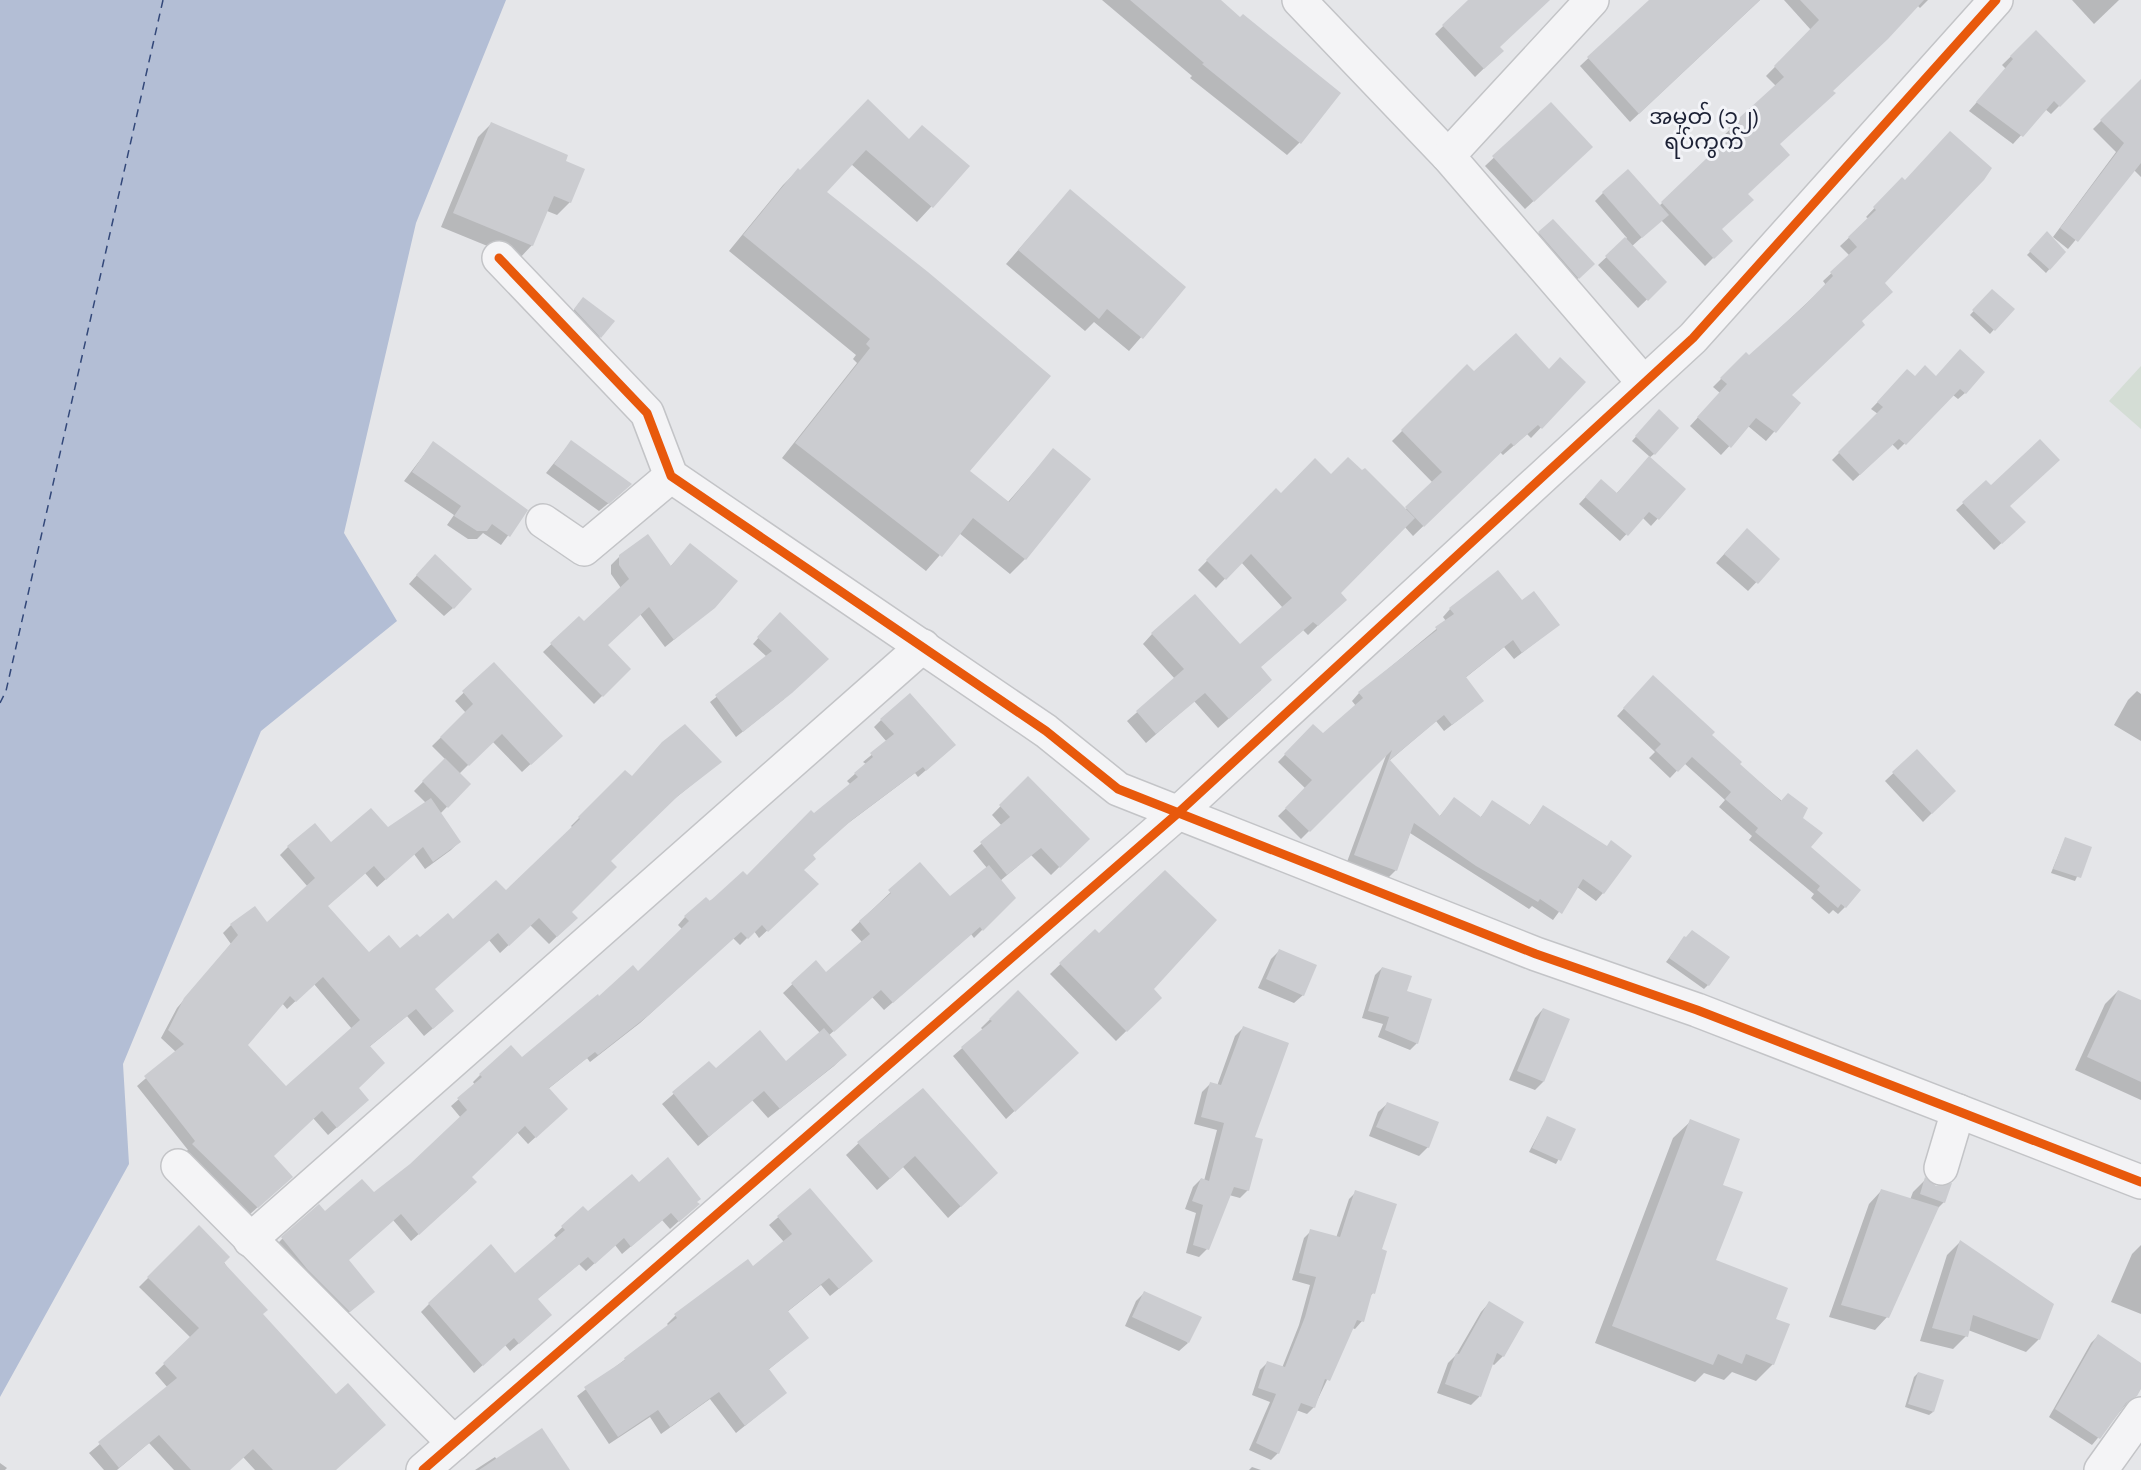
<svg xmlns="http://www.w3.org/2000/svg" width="2141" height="1470" font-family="'PT Sans','Noto Sans Myanmar',sans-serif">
<rect width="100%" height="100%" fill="#e5e6e9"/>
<polygon fill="#d4ddd5" points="2141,366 2141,429 2109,401"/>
<polygon fill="#b3bed5" points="0,0 506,0 416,223 344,533 397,621 261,731 123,1064 129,1164 0,1397"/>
<g fill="#0003" fill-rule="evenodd">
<polygon points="1102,0 1219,0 1240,18 1300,142 1287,155 1190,78 1192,76"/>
<polygon points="1470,0 1541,0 1498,47 1502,51 1475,77 1435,34"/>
<polygon points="1650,0 1760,0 1630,122 1580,66"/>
<polygon points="1784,0 1928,0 1920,8 1917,5 1778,144 1720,229 1731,240 1705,266 1661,220 1631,247 1665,282 1638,308 1598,265 1627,238 1595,201 1603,193 1659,206 1726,143 1721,138 1776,86 1766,76 1811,30"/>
<polygon points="2072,0 2119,0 2094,24"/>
<polygon points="2036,32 2084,81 2051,114 2045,109 2013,144 1969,111 2006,69 2002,65"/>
<polygon points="2132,90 2141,99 2141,177 2134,170 2068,249 2053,237 2116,152 2093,129"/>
<polygon points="1551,104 1583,155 1525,209 1485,166"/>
<polygon points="853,116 968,167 917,222 851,164 825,192 968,471 1008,502 1053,450 1025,559 1010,574 959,533 926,571 782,458 857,363 853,359 856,355 729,251 783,185 798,170 800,171"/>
<polygon points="491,124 564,162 570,202 557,215 547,211 532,245 519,259 441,227 478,137"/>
<polygon points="1902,179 1883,283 1860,322 1790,396 1799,403 1766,441 1748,426 1721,455 1690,426 1720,393 1713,387 1746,354 1749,357 1826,285 1823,281 1850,256 1840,246 1869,219 1866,217"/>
<polygon points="1070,191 1184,288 1129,351 1094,322 1085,331 1006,264"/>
<polygon points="1539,233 1593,264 1570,286 1531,241"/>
<polygon points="2047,234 2064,252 2046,273 2027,255"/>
<polygon points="1992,291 2012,309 1990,334 1970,315"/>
<polygon points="579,303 600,337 597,341 571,314"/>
<polygon points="1953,358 1965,393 1958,399 1953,395 1898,450 1892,444 1853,481 1832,460 1878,414 1871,409 1908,371 1915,377 1936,377"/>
<polygon points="1467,366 1474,373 1549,371 1584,382 1531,438 1527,434 1503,455 1500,452 1413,536 1404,526 1339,593 1335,609 1308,635 1303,630 1259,668 1261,690 1218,728 1194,701 1146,743 1127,721 1175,679 1143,644 1152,634 1240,646 1283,608 1241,562 1216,588 1198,570 1276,490 1280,495 1331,476 1405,510 1433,483 1392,441"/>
<polygon points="1659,411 1654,454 1649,458 1684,489 1651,526 1642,517 1620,541 1579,504 1595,487 1616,494 1650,457 1632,441"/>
<polygon points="571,442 622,492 599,511 546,473"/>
<polygon points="433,443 526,511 501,545 483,533 477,539 468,539 447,525 454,515 404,481"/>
<polygon points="1986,482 2024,522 1994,550 1956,510"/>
<polygon points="1738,539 1778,559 1748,591 1716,563"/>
<polygon points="690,545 714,607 665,647 640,614 606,645 629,669 594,704 543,652 579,618 584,623 621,588 611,574 611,565 620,556 670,567"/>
<polygon points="427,564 453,608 444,616 409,584"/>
<polygon points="1522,602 1558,625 1514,659 1504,647 1465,678 1474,708 1444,731 1436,721 1389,761 1439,817 1454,799 1480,818 1493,802 1529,826 1543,807 1603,893 1596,901 1577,887 1553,920 1532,906 1529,909 1410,833 1396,870 1388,878 1347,862 1387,753 1301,839 1278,816 1306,789 1278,762 1313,726 1323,735 1356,706 1352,701 1359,693 1446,621 1443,617 1450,609"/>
<polygon points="774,620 784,699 736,737 710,702 767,657 753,644"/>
<path d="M494,664L552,744L522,772L492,741L459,774L469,784L440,814L459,842L451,850L425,869L414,854L377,887L365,873L326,907L369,954L400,950L506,893L573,828L571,826L625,772L632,778L720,762L668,804L609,861L570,912L576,918L549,944L530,925L500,953L489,940L433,989L444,1019L424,1036L407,1016L369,1047L357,1088L359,1108L328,1135L313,1118L272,1156L283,1185L249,1215L185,1152L188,1150L137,1086L176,1052L161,1038L177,1008L231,944L223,933L231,925L267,924L308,887L280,855L288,847L331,844L387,829L426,803L414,791L445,759L432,746L466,713L455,701ZM314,984L352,1029L286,1088L246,1045L282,1003L287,1009Z"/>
<polygon points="1653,677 1738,764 1802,818 1809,847 1845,907 1838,914 1833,910 1829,914 1811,898 1814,894 1749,840 1752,836 1719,807 1725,800 1684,763 1670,778 1649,758 1655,752 1617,716"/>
<polygon points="2137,691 2141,694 2141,741 2114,725 2128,700"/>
<polygon points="881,720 947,752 918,777 915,773 843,827 811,856 803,870 810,891 759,938 754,931 740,945 733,938 640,1023 590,1062 587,1058 548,1089 559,1116 528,1144 517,1132 470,1177 468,1190 411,1241 393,1220 347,1261 365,1299 342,1318 275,1246 282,1239 325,1213 374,1194 411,1165 461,1118 451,1106 475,1085 473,1082 480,1075 521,1059 599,998 638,973 683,930 678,925 685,917 747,877 851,785 847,781 866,764 863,762 887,742 874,727"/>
<polygon points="1917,751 1954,791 1923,822 1885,781"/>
<polygon points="1028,778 1088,839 1051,875 1031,855 1000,881 1014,898 974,938 971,934 884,1010 872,997 828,1036 845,1055 834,1066 768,1118 752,1100 698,1146 662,1104 709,1063 715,1070 786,1063 820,1033 783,993 816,962 826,974 862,942 851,930 920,864 950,898 987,868 973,851 1002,826 992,815"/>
<polygon points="2065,839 2090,848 2075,881 2051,873"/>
<polygon points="1095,931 1160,998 1116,1041 1050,974"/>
<polygon points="1684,938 1708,985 1704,989 1666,962"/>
<polygon points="1279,951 1303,995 1294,1003 1258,988 1271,959"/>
<polygon points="1382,968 1405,992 1417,1043 1410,1050 1378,1037 1383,1024 1362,1018 1375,975"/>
<polygon points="2118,991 2141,1002 2141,1100 2075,1070 2105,1004"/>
<polygon points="1018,992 1068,1061 1006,1119 953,1056 983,1030 981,1028"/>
<polygon points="1543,1009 1543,1082 1535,1090 1509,1080 1535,1018"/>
<polygon points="1243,1028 1253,1138 1248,1190 1240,1198 1229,1195 1207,1249 1199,1257 1186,1253 1196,1213 1185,1209 1193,1187 1201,1179 1204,1181 1217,1130 1194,1124 1202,1092 1210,1084 1217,1086 1235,1036"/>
<polygon points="1387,1104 1428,1147 1419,1156 1369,1136 1378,1112"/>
<polygon points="1547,1118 1574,1130 1556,1164 1529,1152"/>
<polygon points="1691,1121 1721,1185 1714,1261 1774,1320 1773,1364 1756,1381 1732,1372 1724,1380 1704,1373 1695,1382 1595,1343 1673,1138"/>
<polygon points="880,1123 883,1125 984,1185 948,1218 903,1167 877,1190 846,1155"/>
<polygon points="1926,1179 1944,1202 1936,1210 1887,1317 1875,1330 1829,1317 1869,1204 1881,1191 1910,1200 1913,1192"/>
<polygon points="639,1184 689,1212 670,1229 662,1220 622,1254 615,1245 586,1271 579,1264 536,1300 542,1323 510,1351 505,1345 474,1373 421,1312 429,1304 515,1275 557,1239 554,1235 583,1208 588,1213"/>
<polygon points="810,1190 863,1269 830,1296 821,1285 787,1312 807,1338 768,1370 785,1393 736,1433 710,1399 661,1434 650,1417 609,1444 577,1396 669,1326 667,1324 675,1316 710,1289 753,1268 784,1242 769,1225"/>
<polygon points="1356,1192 1380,1250 1373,1293 1369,1297 1362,1321 1355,1329 1352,1328 1314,1407 1307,1414 1296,1410 1278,1453 1271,1460 1249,1450 1270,1402 1252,1395 1260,1370 1267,1363 1282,1368 1299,1325 1310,1285 1292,1280 1304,1238 1311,1231 1336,1238 1349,1199"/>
<polygon points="199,1227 261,1315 335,1470 255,1470 243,1457 229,1470 174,1470 149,1443 117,1470 104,1470 89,1453 168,1388 155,1373 191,1338 139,1287"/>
<polygon points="1960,1242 2039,1339 2026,1352 1968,1330 1966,1336 1953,1349 1920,1341 1947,1255"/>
<polygon points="2141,1245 2141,1314 2111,1302 2132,1254"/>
<polygon points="1145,1292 1188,1343 1179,1351 1125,1326 1136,1301"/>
<polygon points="1489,1303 1522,1322 1503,1356 1494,1365 1491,1363 1479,1397 1471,1405 1437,1393 1448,1363 1456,1355 1481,1312"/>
<polygon points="2098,1336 2141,1365 2141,1386 2092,1445 2049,1417 2091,1343"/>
<polygon points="1918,1373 1933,1412 1929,1415 1905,1407 1914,1377"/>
<polygon points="495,1457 497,1460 568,1470 475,1470"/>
<polygon points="0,1463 7,1468 5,1470 0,1470"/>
<polygon points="1252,1467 1261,1470 1249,1470"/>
</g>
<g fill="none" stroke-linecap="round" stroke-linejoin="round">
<polyline stroke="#334879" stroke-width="1.5" stroke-dasharray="8 6" stroke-linecap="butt" points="0,703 6,691 163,0"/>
</g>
<g fill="#cbccd0" fill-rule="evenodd">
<polygon points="1130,0 1221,0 1240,17 1243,14 1341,93 1301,144 1202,64 1204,63"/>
<polygon points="1468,0 1550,0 1500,47 1504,51 1484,69 1442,25"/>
<polygon points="1649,0 1760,0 1639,114 1587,57"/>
<polygon points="1800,0 1924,0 1888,39 1833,91 1836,93 1780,144 1790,155 1748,194 1754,200 1722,229 1733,241 1714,259 1661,202 1733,133 1728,128 1784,77 1774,66 1819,20"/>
<polygon points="2036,30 2086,81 2060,107 2054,101 2023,137 1976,102 2013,59 2010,56"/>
<polygon points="2141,79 2141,163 2078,242 2060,228 2124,143 2100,120"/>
<polygon points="868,99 909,139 922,125 970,166 933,208 866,150 827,192 928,272 1051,376 970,471 1009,502 1053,448 1091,479 1026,560 973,518 942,557 795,443 870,348 866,344 870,339 743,235 798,168 800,170"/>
<polygon points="1551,102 1593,147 1534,202 1492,156"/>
<polygon points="491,122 568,155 566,161 585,169 571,203 554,196 533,246 453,213"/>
<polygon points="1950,131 1992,168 1984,180 1885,283 1893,292 1862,321 1865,325 1792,395 1801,403 1776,433 1756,418 1731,448 1697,417 1727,384 1720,378 1746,352 1749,355 1803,307 1833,276 1830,272 1857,247 1848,237 1876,210 1873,207 1902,177 1905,180"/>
<polygon points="1628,169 1669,215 1642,238 1602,192"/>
<polygon points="1070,189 1186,287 1143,339 1107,309 1099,319 1018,250"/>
<polygon points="1553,219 1595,264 1579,279 1538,232"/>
<polygon points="2047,231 2066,252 2050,270 2029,251"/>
<polygon points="1625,237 1667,282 1648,301 1605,256"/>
<polygon points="1992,289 2015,309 1995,331 1972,310"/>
<polygon points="583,297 615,321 601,338 574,309"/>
<polygon points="1516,333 1549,369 1560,357 1586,382 1542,429 1538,425 1514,446 1511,443 1424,527 1405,507 1442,472 1401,430 1467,364 1474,371"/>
<polygon points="1960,349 1985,372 1966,394 1960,389 1906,445 1899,439 1860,475 1838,452 1883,407 1877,402 1907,369 1915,376 1925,365 1936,376"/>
<polygon points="1659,409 1679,428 1655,455 1635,436"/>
<polygon points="2040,439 2060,460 2010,506 2026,522 2002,544 1962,502 1986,480 1991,485"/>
<polygon points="571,440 632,484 609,504 554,464"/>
<polygon points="433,441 528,510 510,537 492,524 487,531 477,531 454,516 461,506 412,472"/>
<polygon points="1649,456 1686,489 1659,520 1649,512 1628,536 1585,497 1601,479 1617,493"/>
<polygon points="1348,457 1362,470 1365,468 1415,518 1341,593 1347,600 1318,626 1313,622 1261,667 1272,680 1229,719 1205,693 1156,734 1136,711 1184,669 1151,633 1195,594 1240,644 1292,598 1251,554 1226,580 1206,560 1276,488 1281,493 1315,458 1331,474"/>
<polygon points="1747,528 1780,559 1758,584 1724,554"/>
<polygon points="648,534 671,566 690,543 738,581 715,608 674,640 649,607 608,645 631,669 603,697 550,643 579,616 584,621 629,579 619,565 619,555"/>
<polygon points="435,554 472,589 454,609 416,575"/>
<polygon points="1498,570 1522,600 1534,591 1560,625 1522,653 1513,640 1466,677 1484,701 1452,725 1444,715 1390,760 1440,816 1454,797 1481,817 1492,800 1530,825 1543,805 1607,846 1611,840 1632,856 1604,894 1583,879 1562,914 1540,899 1538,902 1476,866 1414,823 1397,871 1354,855 1392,750 1310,832 1285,808 1312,780 1284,754 1313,724 1323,733 1363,698 1358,692 1437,630 1435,627 1454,614 1449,608"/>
<polygon points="780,612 829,659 792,693 743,732 715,695 772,651 757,637"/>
<polygon points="494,662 563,736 531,765 502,734 469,766 440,737 473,704 462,691"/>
<polygon points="1653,675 1715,732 1712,735 1742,762 1740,764 1781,801 1788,793 1808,808 1803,818 1823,833 1811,847 1861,890 1846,908 1841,904 1838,908 1817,890 1820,886 1755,832 1758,828 1725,799 1731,792 1692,757 1678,772 1655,750 1661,744 1623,708"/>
<polygon points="910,693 956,745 926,771 923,767 852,820 813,855 816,859 804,870 819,884 768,932 762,925 748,939 741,932 649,1015 598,1055 595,1052 549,1088 568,1109 536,1138 525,1126 472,1177 477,1182 419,1235 401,1214 349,1260 375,1292 350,1312 307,1269 281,1237 319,1204 325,1211 362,1179 374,1192 410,1164 467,1110 457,1098 482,1077 479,1074 511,1045 522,1057 598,994 599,996 633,965 638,971 689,921 684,916 706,897 710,901 743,871 747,875 811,810 814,813 858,777 854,773 873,757 870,753 894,734 880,719"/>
<path d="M685,724L722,762L678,796L611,861L617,867L572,912L578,918L557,937L539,918L509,946L498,933L435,989L454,1011L433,1029L416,1009L370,1046L385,1063L359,1088L369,1100L337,1128L322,1111L274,1156L293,1177L258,1208L192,1144L195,1141L144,1076L184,1044L168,1030L184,998L238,935L230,924L255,906L267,922L315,878L287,846L315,823L331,842L371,808L388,827L431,798L461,842L433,862L423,847L386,880L374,866L328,906L369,952L389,935L400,948L417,934L420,937L448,913L453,919L496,880L506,890L580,819L578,817L625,770L632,776L662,742ZM323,977L360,1020L286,1086L248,1045L290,996L296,1002Z"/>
<polygon points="1917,749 1956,791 1932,814 1892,772"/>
<polygon points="445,758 471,784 448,808 422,781"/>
<polygon points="1028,776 1090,839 1060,868 1041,848 1007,875 980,842 1010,817 999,805"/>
<polygon points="2065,837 2092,847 2081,878 2053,869"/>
<polygon points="920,862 950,896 989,865 1016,898 983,931 980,927 893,1003 881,990 834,1032 791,983 816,960 826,972 870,934 859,921 891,893 888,890"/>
<polygon points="1165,870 1217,920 1154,989 1162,998 1127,1032 1059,963 1095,929 1099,933"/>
<polygon points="1692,930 1730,957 1709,986 1669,958 1684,936 1686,937"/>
<polygon points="1279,949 1317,965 1304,996 1266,979"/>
<polygon points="1382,967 1412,976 1407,991 1432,999 1418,1044 1385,1030 1389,1017 1368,1011"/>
<polygon points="1018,990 1079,1053 1015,1112 961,1047 992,1021 989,1019"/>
<polygon points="2118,990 2141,1000 2141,1082 2087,1057"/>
<polygon points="1543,1008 1570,1019 1544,1082 1517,1071"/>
<polygon points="1243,1026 1289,1043 1255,1137 1263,1139 1249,1191 1234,1187 1209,1250 1193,1245 1203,1205 1192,1201 1201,1178 1209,1181 1224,1123 1201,1117 1210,1082 1221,1085"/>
<polygon points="824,1028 847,1055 780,1109 764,1091 709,1137 672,1092 709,1061 716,1068 760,1030 786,1061"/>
<polygon points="923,1088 998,1173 961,1207 915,1156 890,1179 857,1142"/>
<polygon points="1387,1102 1439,1122 1429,1148 1376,1127"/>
<polygon points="1547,1116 1576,1129 1561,1161 1532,1148"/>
<polygon points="1690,1119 1740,1139 1723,1185 1743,1192 1716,1260 1788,1288 1776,1319 1790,1324 1774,1365 1746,1354 1742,1364 1718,1354 1713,1365 1612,1326"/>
<polygon points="668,1157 701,1199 697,1202 700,1204 679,1222 671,1213 631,1247 624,1238 595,1264 588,1257 538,1299 552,1315 519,1344 514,1338 483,1366 428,1303 491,1244 515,1273 565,1230 561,1226 583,1206 588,1211 632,1174 639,1182"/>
<polygon points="1925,1177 1936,1186 1952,1183 1945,1203 1920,1194"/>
<polygon points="810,1188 873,1261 839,1289 829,1278 788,1311 809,1338 769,1369 787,1393 745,1426 719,1392 670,1427 658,1410 618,1437 584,1387 625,1360 624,1358 677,1318 674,1314 709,1288 748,1259 753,1266 792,1234 777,1216"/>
<polygon points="1881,1189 1939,1207 1889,1318 1841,1305"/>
<polygon points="1355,1190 1397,1204 1382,1249 1387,1251 1375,1294 1372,1293 1364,1322 1357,1320 1330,1381 1325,1379 1315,1408 1301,1403 1279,1454 1256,1443 1276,1394 1258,1388 1267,1361 1285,1367 1305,1317 1316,1277 1299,1273 1310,1229 1340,1237"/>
<polygon points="199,1225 230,1257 224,1263 268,1310 263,1314 336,1394 348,1383 386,1425 336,1470 273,1470 253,1449 230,1470 191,1470 159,1435 119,1468 98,1442 177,1378 163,1363 199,1328 147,1277"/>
<polygon points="1960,1240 2054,1304 2040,1340 1973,1315 1968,1337 1932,1328"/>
<polygon points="1144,1291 1202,1317 1189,1343 1132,1317"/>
<polygon points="1489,1301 1524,1322 1504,1357 1497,1353 1481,1397 1445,1384 1456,1353 1459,1354"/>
<polygon points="2098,1334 2141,1363 2141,1389 2137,1396 2126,1403 2100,1439 2055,1409"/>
<polygon points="1918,1372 1944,1380 1934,1412 1908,1404"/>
<polygon points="542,1428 570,1470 479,1470"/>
</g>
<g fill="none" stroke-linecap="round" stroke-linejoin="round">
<defs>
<g id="minor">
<polyline points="1299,0 1448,156 1644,383"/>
<polyline points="1448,156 1592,0"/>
<polyline points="499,258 647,413 671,476 1046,731 1118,789 1536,954 1697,1010 2141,1182"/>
<polyline points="543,521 584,549 671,476"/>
<polyline points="178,1166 454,1443"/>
<polyline points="250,1240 923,646"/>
<polyline points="2101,1470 2141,1414"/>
</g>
<g id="tertiary">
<polyline points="1941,1168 1958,1111"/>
<polyline points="423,1470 1178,813 1693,338 1996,0"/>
</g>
</defs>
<use href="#minor" stroke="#c3c4c7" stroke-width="36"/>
<use href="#tertiary" stroke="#c3c4c7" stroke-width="36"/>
<use href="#minor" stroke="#f4f4f6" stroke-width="33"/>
<use href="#tertiary" stroke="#f4f4f6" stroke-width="33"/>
<defs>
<g id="cycleway">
<polyline points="499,258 647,413 671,476 1046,731 1118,789 1536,954 1697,1010 2141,1182"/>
<polyline points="423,1470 1178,813 1693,338 1996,0"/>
</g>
</defs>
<use href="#cycleway" stroke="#f3f4f8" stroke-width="13"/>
<use href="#cycleway" stroke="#e8590c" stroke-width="9"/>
</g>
<g text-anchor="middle" stroke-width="6" stroke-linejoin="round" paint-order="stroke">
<g font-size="22" fill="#1c2135" stroke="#f3f4f8">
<text x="1704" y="124">အမှတ် (၁၂)<tspan x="1704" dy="25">ရပ်ကွက်</tspan></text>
</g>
</g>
</svg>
